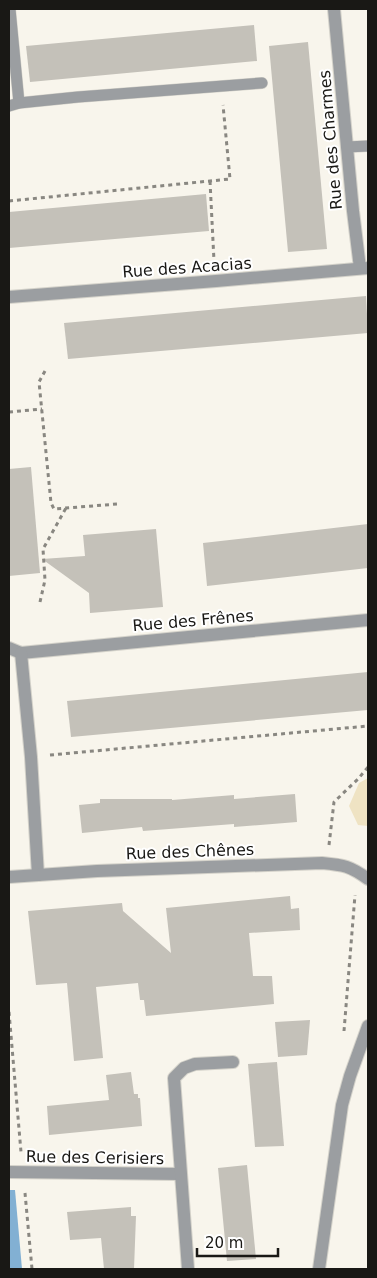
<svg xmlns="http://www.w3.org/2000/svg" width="377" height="1278" font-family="'DejaVu Sans',sans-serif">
<rect width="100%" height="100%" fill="#f8f5ec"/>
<polygon fill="#efe3c3" points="368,778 368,826 358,825 349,806 359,783"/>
<polygon fill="#82b0d3" points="9,1190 15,1190 22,1269 9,1269"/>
<g fill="#c4c1b9">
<polygon points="254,25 257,61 30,82 26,46"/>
<polygon points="308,42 327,249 288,252 269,46"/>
<polygon points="206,194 209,231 9,248 9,212"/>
<polygon points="366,296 368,333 68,359 64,323"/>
<polygon points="31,467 40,573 9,576 9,469"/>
<polygon points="368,524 368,568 207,586 203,543"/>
<polygon points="156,529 163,607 90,613 89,593 42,559 85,556 83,535"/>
<polygon points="368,672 368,710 71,737 67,701"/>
<polygon points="295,794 297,822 234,827 234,824 143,831 142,827 82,833 79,805 100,803 100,799 172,799 172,800 234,795 234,799"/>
<polygon points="290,896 291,909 299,908 300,930 249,933 253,976 272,976 274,1004 146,1016 144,1000 140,1000 138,983 96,987 103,1058 74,1061 67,983 36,985 28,911 122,903 123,911 171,953 166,908"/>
<polygon points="310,1020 307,1055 278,1057 275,1022"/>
<polygon points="277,1062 284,1146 255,1147 248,1064"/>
<polygon points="131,1072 134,1094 138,1094 138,1098 140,1098 142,1126 49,1135 47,1106 109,1100 106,1075"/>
<polygon points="247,1165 256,1259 227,1261 218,1168"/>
<polygon points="131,1207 131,1216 136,1216 134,1269 104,1269 101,1238 70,1240 67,1212"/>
</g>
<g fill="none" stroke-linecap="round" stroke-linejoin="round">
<defs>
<g id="service">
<polyline points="10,9 19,103"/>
<polyline points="9,106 19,103 78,97 262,83"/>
<polyline points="347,147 368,146"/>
</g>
<g id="minor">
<polyline points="334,9 353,211 360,268"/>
<polyline points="9,297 216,281 368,268"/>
<polyline points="9,648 21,653 368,620"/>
<polyline points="21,653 31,757 38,875"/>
<path d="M9,877L97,871L322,863C344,865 350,866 368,879"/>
<polyline points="9,1172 180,1174"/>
<polyline points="188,1269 174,1078 184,1068 195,1064 233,1062"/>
<polyline points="319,1269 342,1105 350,1076 368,1026"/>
</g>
</defs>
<use href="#service" stroke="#d4d2ca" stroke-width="12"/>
<use href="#minor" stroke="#d4d2ca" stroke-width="14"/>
<g stroke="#898781" stroke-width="3" stroke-dasharray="4 4" stroke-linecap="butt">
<polyline points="210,181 214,261"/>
<polyline points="9,201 230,179 223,105"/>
<polyline points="45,371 39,382 51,503 54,509 117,504"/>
<polyline points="9,412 42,409"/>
<polyline points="40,602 45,580 43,549 66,508"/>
<polyline points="50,755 368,726"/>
<polyline points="329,845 334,802 358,779 368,767"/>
<polyline points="9,1012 21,1152"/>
<polyline points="344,1031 355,895"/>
<polyline points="25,1193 32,1269"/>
</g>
<use href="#service" stroke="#9b9ea1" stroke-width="11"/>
<use href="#minor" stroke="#9b9ea1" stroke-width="12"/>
</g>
<g text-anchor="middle" stroke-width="4" stroke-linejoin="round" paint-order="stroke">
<g font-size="16" fill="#191815" stroke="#fff">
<text transform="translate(330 140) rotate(-95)" y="6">Rue des Charmes</text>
<text transform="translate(187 267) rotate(-4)" y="6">Rue des Acacias</text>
<text transform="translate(193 620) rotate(-5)" y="6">Rue des Frênes</text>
<text transform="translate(190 851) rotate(-2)" y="6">Rue des Chênes</text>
<text transform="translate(95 1157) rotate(1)" y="6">Rue des Cerisiers</text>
</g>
</g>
<rect width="377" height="1278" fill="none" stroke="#191815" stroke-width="20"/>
<path d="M197 1248v8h81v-8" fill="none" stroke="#191815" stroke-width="2.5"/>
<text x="205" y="1248" font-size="15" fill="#191815" stroke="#ffffff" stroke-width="4" paint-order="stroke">20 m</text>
</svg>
